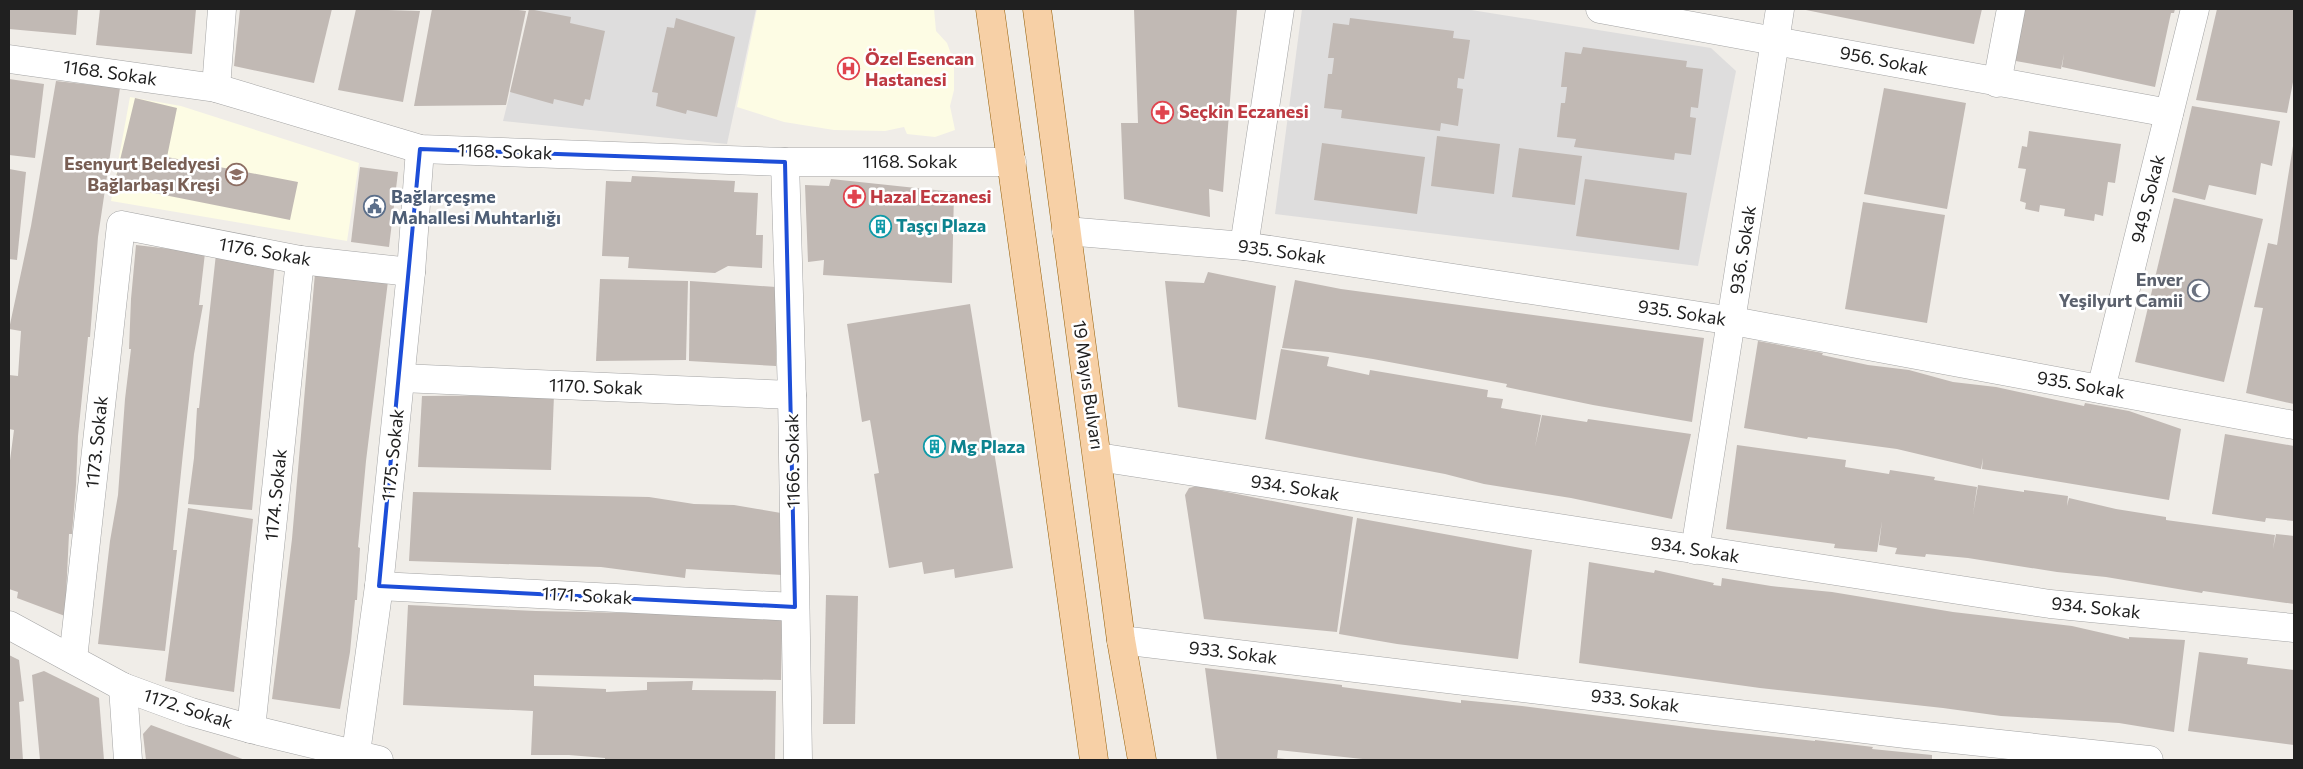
<svg xmlns="http://www.w3.org/2000/svg" width="2303" height="769" font-family="Commissioner,sans-serif">
<rect width="100%" height="100%" fill="#f0ede8"/>
<g fill="#dedddd">
<polygon points="531,9 756,9 727,144 503,121"/>
<polygon points="1302,9 1465,9 1711,48 1736,71 1698,266 1275,214"/>
</g>
<g fill="#fdfce4">
<polygon points="757,9 934,9 936,31 947,43 954,62 954,90 950,106 955,130 935,137 907,134 904,127 885,131 834,130 784,122 737,107"/>
<polygon points="130,97 181,106 359,163 347,241 111,201"/>
</g>
<g fill="#c1b9b4">
<polygon points="9,9 78,9 76,35 9,29"/>
<polygon points="100,9 196,9 192,54 96,45"/>
<polygon points="240,9 332,9 314,83 234,66"/>
<polygon points="356,9 420,11 403,102 338,90"/>
<polygon points="432,9 511,9 526,11 506,105 414,106"/>
<polygon points="529,9 571,17 570,23 605,31 590,100 585,99 583,106 554,99 553,104 510,92"/>
<polygon points="1134,9 1237,9 1223,192 1209,189 1210,217 1124,199 1121,123 1138,123"/>
<polygon points="1801,9 1982,9 1974,44"/>
<polygon points="2022,9 2175,9 2174,13 2171,13 2155,87 2062,67 2064,54 2061,69 2010,60"/>
<polygon points="2217,9 2294,9 2294,77 2287,113 2196,100"/>
<polygon points="676,18 735,37 717,117 687,110 686,114 656,106 658,93 652,92 667,27 674,28"/>
<polygon points="1350,18 1454,31 1453,38 1470,40 1464,79 1458,78 1457,88 1463,89 1458,126 1441,123 1440,131 1341,118 1342,110 1324,108 1328,74 1332,74 1334,58 1328,58 1333,23 1349,25"/>
<polygon points="1583,47 1687,61 1686,67 1703,69 1698,108 1691,107 1690,117 1696,118 1691,155 1675,153 1674,160 1574,147 1576,139 1557,137 1561,103 1565,103 1567,87 1561,87 1565,52 1581,54"/>
<polygon points="9,79 44,84 35,158 9,155"/>
<polygon points="56,81 120,88 98,237 90,337 88,337 78,436 76,485 72,534 69,534 65,616 17,598 18,592 9,589 9,468 14,430 9,429 9,375 18,376 21,331 9,329 31,226"/>
<polygon points="1884,88 1966,103 1947,209 1864,194"/>
<polygon points="135,98 177,108 167,157 298,182 290,220 114,185"/>
<polygon points="2192,106 2280,121 2272,166 2261,163 2256,195 2209,185 2205,200 2172,192"/>
<polygon points="2029,131 2121,144 2115,183 2108,182 2103,216 2095,214 2094,221 2064,216 2065,209 2040,205 2039,212 2025,209 2026,203 2020,201 2026,169 2018,168 2022,146 2027,147"/>
<polygon points="1437,136 1500,144 1494,194 1431,186"/>
<polygon points="1322,143 1425,157 1417,214 1314,200"/>
<polygon points="2293,146 2294,146 2294,404 2246,393 2263,308 2254,307 2268,243 2277,245"/>
<polygon points="1519,148 1582,156 1575,205 1512,197"/>
<polygon points="360,167 398,172 389,247 351,242"/>
<polygon points="9,169 26,172 17,260 9,259"/>
<polygon points="632,176 735,181 734,192 758,193 756,235 763,235 762,268 728,266 715,273 628,268 629,257 602,256 606,181 631,182"/>
<polygon points="831,179 954,192 952,283 823,275 824,260 808,262 805,185 829,186"/>
<polygon points="1585,179 1687,193 1679,250 1576,236"/>
<polygon points="2174,198 2263,219 2224,382 2135,362"/>
<polygon points="1863,202 1945,215 1927,323 1845,309"/>
<polygon points="136,245 205,253 199,305 203,305 194,354 183,453 173,550 177,550 165,651 98,644 110,541 118,495 125,399 131,349 129,349 131,299"/>
<polygon points="216,254 275,261 252,510 188,504 194,458 197,408 199,408"/>
<polygon points="1208,272 1276,286 1256,420 1178,407 1165,281 1204,283"/>
<polygon points="315,273 388,281 366,461 358,547 360,548 357,600 355,600 350,652 340,709 272,699 292,539"/>
<polygon points="600,279 688,281 686,360 596,361"/>
<polygon points="1295,280 1341,289 1704,338 1692,422 1593,405 1506,387 1507,384 1373,359 1329,352 1282,348"/>
<polygon points="690,281 776,287 776,366 689,361"/>
<polygon points="970,304 1013,568 955,578 954,569 924,574 922,562 889,568 874,474 879,473 870,420 862,422 847,324"/>
<polygon points="1758,341 1823,353 1822,355 1868,365 1909,370 1953,382 1996,387 2084,406 2085,403 2129,411 2181,429 2169,500 1982,469 1983,458 1981,469 1897,449 1808,437 1807,439 1744,428"/>
<polygon points="1281,349 1329,357 1327,366 1369,375 1370,370 1488,390 1487,397 1503,399 1501,408 1541,415 1535,447 1542,415 1587,422 1588,419 1691,434 1672,519 1571,498 1484,484 1445,474 1355,457 1357,448 1355,457 1265,439"/>
<polygon points="554,395 551,470 418,467 422,396"/>
<polygon points="2225,434 2294,446 2294,521 2266,518 2265,522 2212,514"/>
<polygon points="1737,445 1846,460 1845,467 1889,474 1890,470 1935,477 1934,480 1977,487 1973,514 1978,485 2024,492 2024,490 2068,496 2067,506 2069,498 2116,509 2166,517 2166,520 2275,535 2273,549 2276,534 2294,536 2294,604 2203,591 2202,593 2106,577 2057,572 1968,558 1926,554 1925,557 1895,554 1897,548 1879,545 1882,521 1877,552 1834,548 1835,544 1726,529"/>
<polygon points="1197,486 1353,517 1337,632 1204,619 1185,495 1189,488"/>
<polygon points="413,492 649,497 694,504 734,505 781,513 782,575 686,569 685,578 601,567 409,561"/>
<polygon points="188,508 253,519 234,692 165,681"/>
<polygon points="1357,518 1532,550 1518,659 1397,644 1339,634"/>
<polygon points="1589,562 1654,573 1655,570 1714,583 1713,585 1721,586 1722,578 1771,586 1832,592 1953,612 2072,626 2129,639 2129,637 2185,640 2174,732 2119,723 2001,716 1943,708 1760,688 1579,663"/>
<polygon points="826,595 858,596 855,724 823,724"/>
<polygon points="408,605 536,611 782,616 781,680 534,675 534,686 606,689 606,692 647,690 647,682 693,681 692,690 776,691 775,760 605,760 605,758 569,755 531,755 533,711 403,705"/>
<polygon points="2199,652 2248,658 2247,664 2294,670 2294,745 2188,731"/>
<polygon points="9,655 19,660 24,701 19,702 23,760 9,760"/>
<polygon points="1205,668 1342,685 1342,687 1461,703 1461,700 1522,706 1695,728 1815,741 1815,740 1873,747 1872,749 1932,755 1932,760 1372,760 1278,750 1277,758 1294,760 1217,760"/>
<polygon points="44,671 99,698 104,760 40,760 32,675"/>
<polygon points="151,725 232,755 245,760 146,760 143,734"/>
</g>
<g fill="none" stroke-linecap="round" stroke-linejoin="round">
<defs>
<g id="minor">
<polyline points="1600,9 2169,113"/>
<polyline points="9,59 216,88 420,149 785,162 1012,162"/>
<polyline points="1997,83 2011,9"/>
<polyline points="216,88 222,9"/>
<polyline points="785,162 792,395 798,760"/>
<polyline points="1066,231 1244,246 1733,321 2294,425"/>
<polyline points="1244,246 1280,9"/>
<polyline points="401,378 792,395"/>
<polyline points="2101,389 2195,9"/>
<polyline points="1098,457 2050,604 2294,628"/>
<polyline points="1695,550 1780,9"/>
<polyline points="379,586 795,607"/>
<polyline points="9,625 123,687 191,712 251,729 379,760"/>
<polyline points="1121,640 1906,734 2149,760"/>
<polyline points="73,659 121,225 300,260 411,272"/>
<polyline points="123,687 128,760"/>
<polyline points="251,729 300,260"/>
<polyline points="355,760 379,586 411,272 420,149"/>
</g>
<g id="major">
<polyline points="990,9 1094,760"/>
<polyline points="1037,9 1121,640 1142,760"/>
</g>
</defs>
<use href="#minor" stroke="#a4a4a4" stroke-width="29"/>
<use href="#major" stroke="#945f09" stroke-width="29"/>
<use href="#minor" stroke="#fff" stroke-width="28"/>
<use href="#major" stroke="#f7d0a6" stroke-width="28"/>
</g>
<path fill="none" stroke="#1d4ed8" stroke-width="4" stroke-linejoin="round" d="M420,149L785,162L795,607L379,586Z"/>
<defs>
<symbol id="hospital-ring" viewBox="-11 -11 22 22"><circle r="9.5" fill="#fff" stroke="#e0444e" stroke-width="1.5"/><path d="M-5-5h3v3.5h4V-5h3V5h-3V1.5h-4V5h-3Z" fill="#e0444e"/></symbol>
<symbol id="pharmacy-ring" viewBox="-11 -11 22 22"><circle r="9.5" fill="#fff" stroke="#e0444e" stroke-width="1.5"/><path d="M-2-6h4v4h4v4h-4v4h-4v-4h-4v-4h4Z" fill="#e0444e"/></symbol>
<symbol id="school-ring" viewBox="-11 -11 22 22"><circle r="9.5" fill="#fff" stroke="#8d6e63" stroke-width="1.5"/><path d="M0-5L7-2L0 1L-7-2ZM-4 1L0 2.5L4 1V4Q0 6-4 4Z" fill="#8d6e63"/></symbol>
<symbol id="civic-ring" viewBox="-11 -11 22 22"><circle r="9.5" fill="#fff" stroke="#5c6f8a" stroke-width="1.5"/><path d="M-.6-6.5H3V-4.5H.6V-3L4-1V1h2V6H-6V1h2V-1L-.6-3ZM-1.2 2.5V6h2.4V2.5Z" fill="#5c6f8a"/></symbol>
<symbol id="building-ring" viewBox="-11 -11 22 22"><circle r="9.5" fill="#fff" stroke="#0f9aa8" stroke-width="1.5"/><path d="M-4-6H4V6H1V3H-1V6H-4ZM-2.5-4.3h1.7v1.8h-1.7ZM.8-4.3h1.7v1.8H.8ZM-2.5-1h1.7V.8h-1.7ZM.8-1h1.7V.8H.8Z" fill="#0f9aa8"/></symbol>
<symbol id="mosque-ring" viewBox="-11 -11 22 22"><circle r="9.5" fill="#fff" stroke="#6b7280" stroke-width="1.5"/><path d="M3.5-4.9A6 6 0 1 0 3.5 4.9A5 5 0 1 1 3.5-4.9Z" fill="#6b7280"/></symbol>
</defs>
<g fill-rule="evenodd">
<use href="#hospital-ring" x="836" y="56" width="25" height="25"/>
<use href="#pharmacy-ring" x="1150" y="100" width="25" height="25"/>
<use href="#school-ring" x="224" y="162" width="25" height="25"/>
<use href="#pharmacy-ring" x="842" y="184" width="25" height="25"/>
<use href="#civic-ring" x="362" y="194" width="25" height="25"/>
<use href="#building-ring" x="868" y="214" width="25" height="25"/>
<use href="#mosque-ring" x="2186" y="278" width="25" height="25"/>
<use href="#building-ring" x="922" y="434" width="25" height="25"/>
</g>
<g text-anchor="middle" stroke-width="5" stroke-linejoin="round" paint-order="stroke">
<g font-size="18" font-weight="bold" fill="#be3a42" stroke="#fff" text-anchor="start">
<text x="865" y="65">Özel Esencan<tspan x="865" dy="21">Hastanesi</tspan></text>
<text x="1179" y="118">Seçkin Eczanesi</text>
<text x="870" y="203">Hazal Eczanesi</text>
</g>
<g font-size="18" fill="#202020" stroke="#fff">
<text transform="translate(1884 61) rotate(11)" y="6">956. Sokak</text>
<text transform="translate(110 73) rotate(8)" y="6">1168. Sokak</text>
<text transform="translate(505 152) rotate(2)" y="6">1168. Sokak</text>
<text x="910" y="168">1168. Sokak</text>
<text transform="translate(2148 199) rotate(-76)" y="6">949. Sokak</text>
<text transform="translate(1743 250) rotate(-81)" y="6">936. Sokak</text>
<text transform="translate(265 252) rotate(10)" y="6">1176. Sokak</text>
<text transform="translate(1282 252) rotate(8)" y="6">935. Sokak</text>
<text transform="translate(1682 313) rotate(9)" y="6">935. Sokak</text>
<text transform="translate(1088 385) rotate(82)" y="6">19 Mayıs Bulvarı</text>
<text transform="translate(2081 385) rotate(10)" y="6">935. Sokak</text>
<text transform="translate(596 387) rotate(2)" y="6">1170. Sokak</text>
<text transform="translate(97 442) rotate(-84)" y="6">1173. Sokak</text>
<text transform="translate(393 455) rotate(-84)" y="6">1175. Sokak</text>
<text transform="translate(793 461) rotate(-91)" y="6">1166. Sokak</text>
<text transform="translate(1295 488) rotate(9)" y="6">934. Sokak</text>
<text transform="translate(276 495) rotate(-84)" y="6">1174. Sokak</text>
<text transform="translate(1695 550) rotate(9)" y="6">934. Sokak</text>
<text transform="translate(587 596) rotate(3)" y="6">1171. Sokak</text>
<text transform="translate(2096 608) rotate(6)" y="6">934. Sokak</text>
<text transform="translate(1233 653) rotate(7)" y="6">933. Sokak</text>
<text transform="translate(1635 701) rotate(7)" y="6">933. Sokak</text>
<text transform="translate(188 709) rotate(18)" y="6">1172. Sokak</text>
</g>
<g font-size="18" font-weight="bold" fill="#785e54" stroke="#fff" text-anchor="end">
<text x="220" y="170">Esenyurt Beledyesi<tspan x="220" dy="21">Bağlarbaşı Kreşi</tspan></text>
</g>
<g font-size="18" font-weight="bold" fill="#4e5e75" stroke="#fff" text-anchor="start">
<text x="391" y="203">Bağlarçeşme<tspan x="391" dy="21">Mahallesi Muhtarlığı</tspan></text>
</g>
<g font-size="18" font-weight="bold" fill="#0d838f" stroke="#fff" text-anchor="start">
<text x="896" y="232">Taşçı Plaza</text>
<text x="950" y="453">Mg Plaza</text>
</g>
<g font-size="18" font-weight="bold" fill="#5b616d" stroke="#fff" text-anchor="end">
<text x="2183" y="286">Enver<tspan x="2183" dy="21">Yeşilyurt Camii</tspan></text>
</g>
</g>
<rect width="2303" height="769" fill="none" stroke="#202020" stroke-width="20"/>
</svg>
